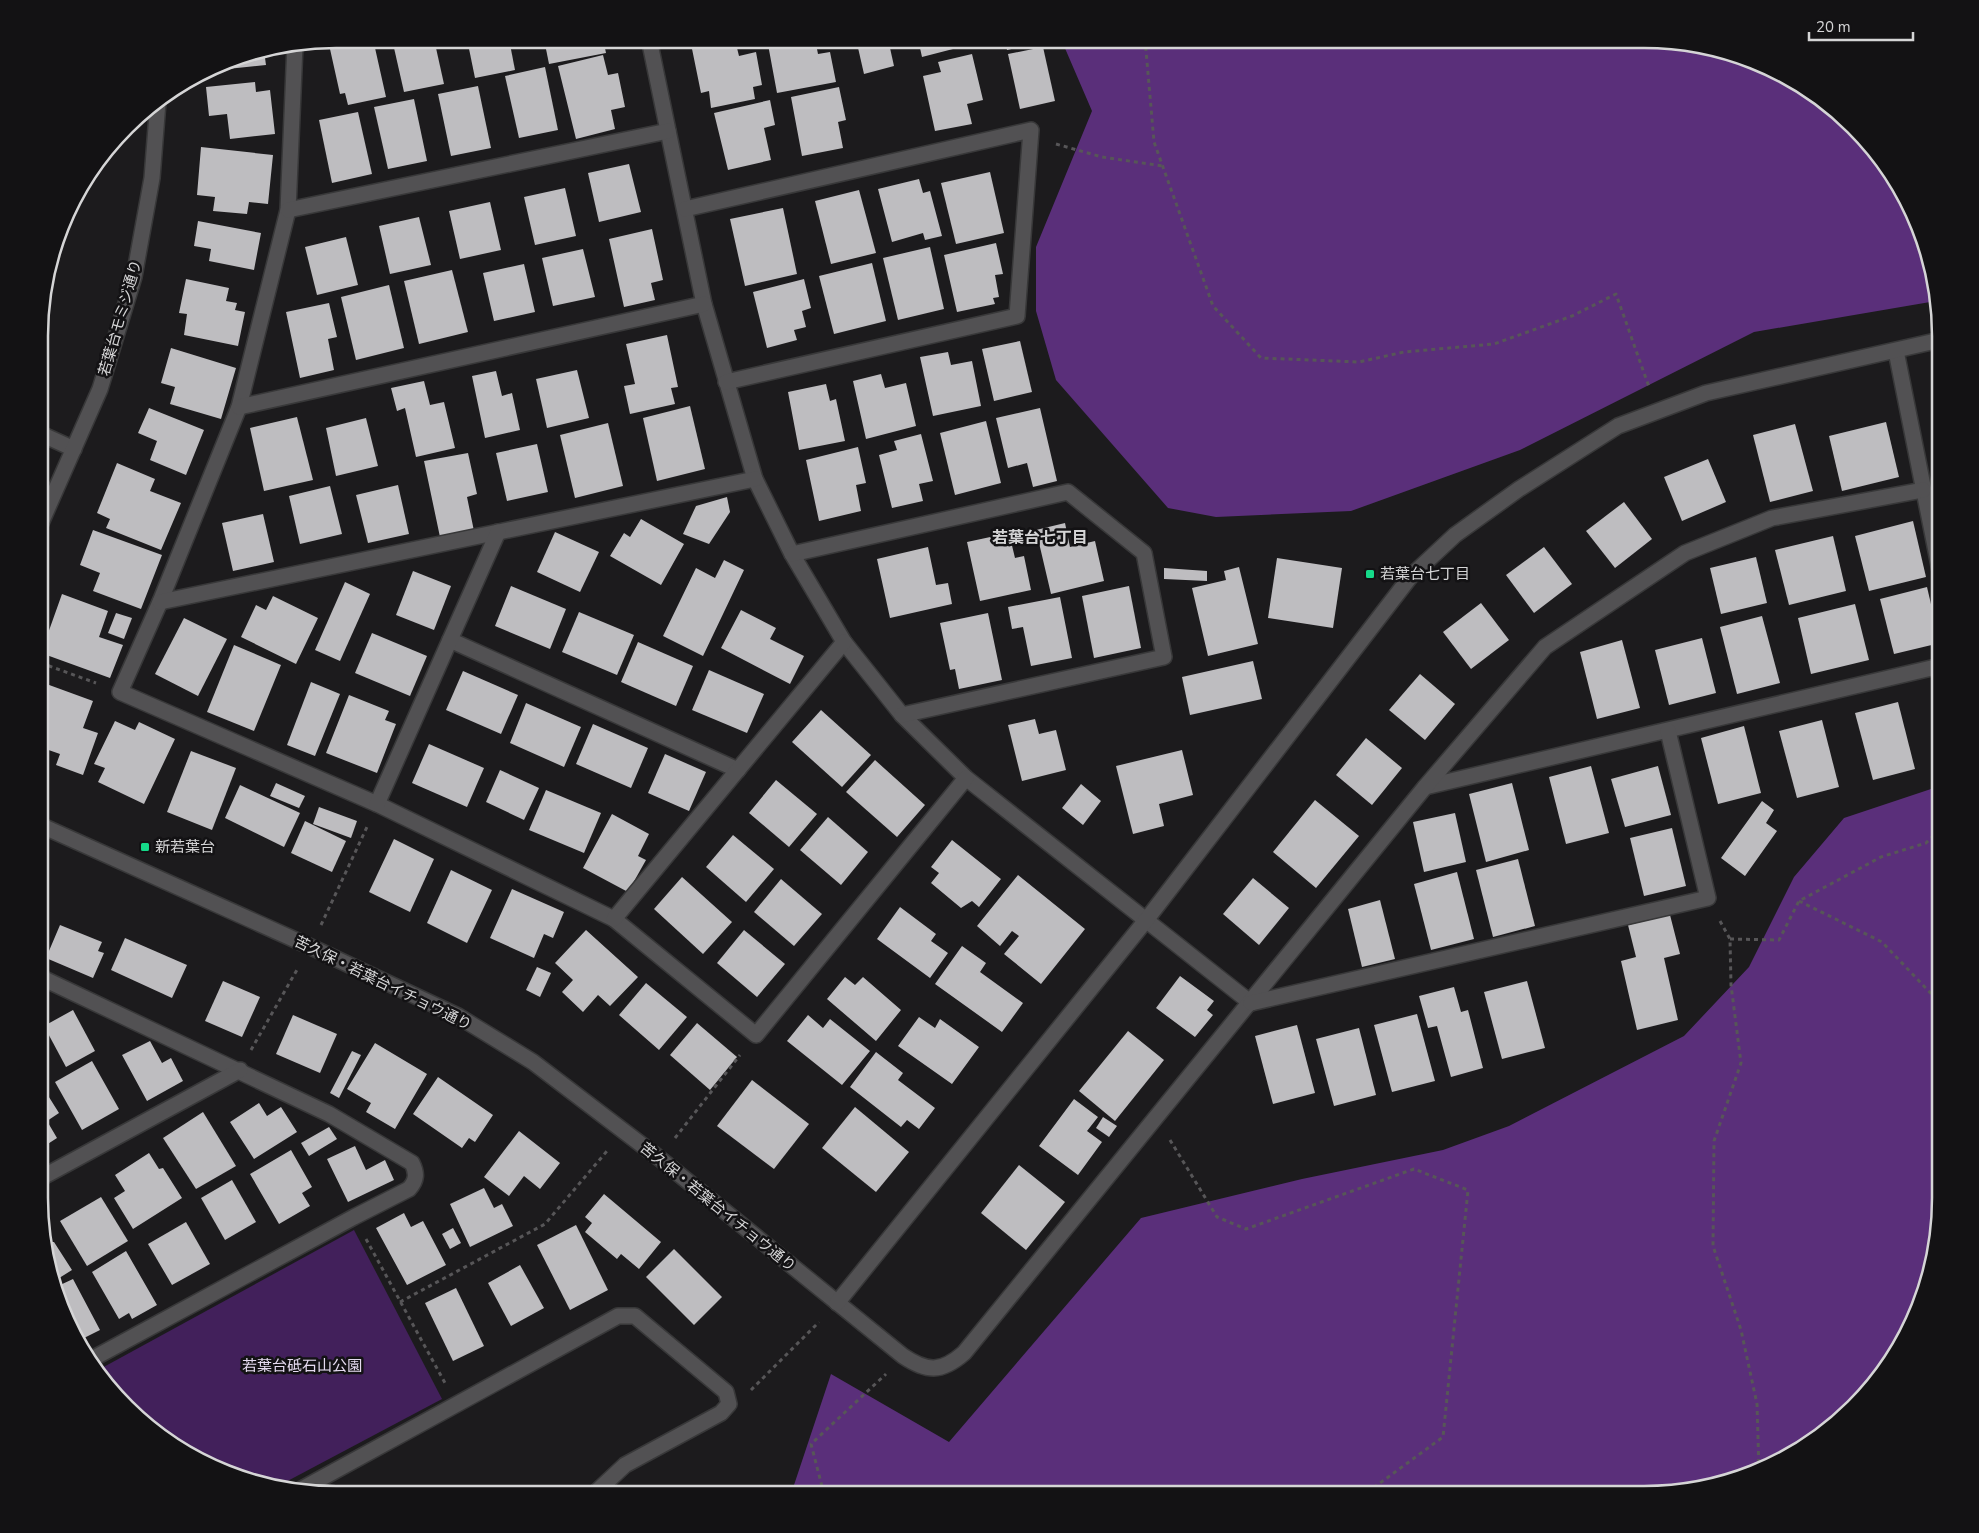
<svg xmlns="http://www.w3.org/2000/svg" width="1979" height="1533" font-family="'Nunito Sans','Noto Sans JP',sans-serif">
<rect width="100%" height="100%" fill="#1c1b1d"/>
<polygon fill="#42205b" points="354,1230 442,1399 280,1485 221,1472 139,1421 100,1369"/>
<g fill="#5a2f7a">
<polygon points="1061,39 1663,39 1758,61 1840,112 1910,204 1930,259 1936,301 1754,332 1520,450 1351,511 1216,517 1168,508 1056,380 1036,311 1036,247 1092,111"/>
<polygon points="1940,786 1940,1218 1918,1312 1867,1394 1809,1444 1758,1472 1644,1494 791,1494 831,1374 949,1442 1141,1218 1302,1179 1443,1150 1509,1126 1684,1036 1749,967 1794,877 1844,818"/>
</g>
<g fill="#bebdc0">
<polygon points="335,39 373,39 386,97 348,105 345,93 340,94 328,40"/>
<polygon points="392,39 434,39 444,84 404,92"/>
<polygon points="467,39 509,39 515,70 475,78"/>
<polygon points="544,39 603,39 606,53 549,64"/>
<polygon points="690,39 735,40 739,56 756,52 762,85 753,87 755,99 711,108 709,91 701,93"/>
<polygon points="767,39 815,39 818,54 830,52 836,82 777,93"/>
<polygon points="856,39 888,39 894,66 864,74"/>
<polygon points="918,39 959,39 959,40 951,42 953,49 922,57"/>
<polygon points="1005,39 1044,39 1044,42 1007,50"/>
<polygon points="1043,47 1055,101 1020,109 1008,54"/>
<polygon points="264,51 266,65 218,70 218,67 240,55"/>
<polygon points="972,54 983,100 967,104 972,124 935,131 923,76 941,72 938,62"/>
<polygon points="603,55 608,75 618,73 625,107 611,110 615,129 576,139 558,66"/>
<polygon points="545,67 558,130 519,138 505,76"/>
<polygon points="255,82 256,92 270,90 275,134 230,139 227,114 209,116 206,87"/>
<polygon points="478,86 491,148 451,156 438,94"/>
<polygon points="839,87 846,120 838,122 843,148 802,156 791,97"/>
<polygon points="414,99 427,161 388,169 374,107"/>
<polygon points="770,100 775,125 764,128 771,160 728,170 714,113"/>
<polygon points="358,112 372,174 332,183 319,120"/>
<polygon points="201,147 273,155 268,204 249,202 247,214 213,211 215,197 197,195"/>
<polygon points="629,164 641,212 599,222 588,173"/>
<polygon points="990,172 1004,233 956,244 941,183"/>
<polygon points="919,179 923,193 930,191 942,236 925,240 923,233 892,242 878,189"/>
<polygon points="565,188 576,236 535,245 524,197"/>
<polygon points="859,190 876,253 831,264 815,201"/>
<polygon points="490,202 501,250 460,259 449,211"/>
<polygon points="783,208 797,274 745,286 730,219"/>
<polygon points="419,217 431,265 390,274 379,226"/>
<polygon points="198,221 261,233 254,270 209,261 211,249 194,246"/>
<polygon points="652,229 663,280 651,283 655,300 624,307 609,239"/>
<polygon points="346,237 358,285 317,295 305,247"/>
<polygon points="996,243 1003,274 995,275 999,297 993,298 995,304 957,312 944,255"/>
<polygon points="930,247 944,309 898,320 883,258"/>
<polygon points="583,249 595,297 553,306 542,258"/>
<polygon points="872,263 886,321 834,334 819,276"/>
<polygon points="524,264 535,312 494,321 483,273"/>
<polygon points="452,270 468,332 419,344 404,281"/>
<polygon points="186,279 229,288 226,301 237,303 235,310 245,312 238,346 184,335 187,314 179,313"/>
<polygon points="804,279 811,308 802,311 806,327 794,330 797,340 767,348 753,292"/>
<polygon points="389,285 404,348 356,360 341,297"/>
<polygon points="329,303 337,337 328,339 334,370 300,378 286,312"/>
<polygon points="667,335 678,387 671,388 675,404 630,414 624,386 635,384 626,344"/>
<polygon points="1020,341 1032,392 994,401 982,349"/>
<polygon points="171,348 236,368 221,419 170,404 175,387 161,383"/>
<polygon points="948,352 951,365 972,361 981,406 933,416 920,357"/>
<polygon points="577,370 589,418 547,428 536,379"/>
<polygon points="496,371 502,396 512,393 520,430 485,438 472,376"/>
<polygon points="881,374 885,388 906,383 916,426 866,439 853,381"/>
<polygon points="424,381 430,405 444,402 455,448 416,457 405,408 397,411 391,388"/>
<polygon points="826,384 830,401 836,399 845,441 799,450 788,392"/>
<polygon points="690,406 705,469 657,481 643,418"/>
<polygon points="149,408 204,430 186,475 150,460 157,441 138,433"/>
<polygon points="1040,408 1057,481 1033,487 1027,463 1008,468 996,418"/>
<polygon points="297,417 313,480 264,491 250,428"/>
<polygon points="366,418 378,466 336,476 326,428"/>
<polygon points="986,421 1001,483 955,495 940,433"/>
<polygon points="1886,422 1899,477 1842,491 1829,436"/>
<polygon points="608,423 623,486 575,498 560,435"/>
<polygon points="1795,424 1813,491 1770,502 1753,435"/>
<polygon points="921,434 933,481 919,484 923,501 892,508 879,455 897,450 894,441"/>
<polygon points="537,444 548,492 507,501 496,453"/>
<polygon points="858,447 866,483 856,485 861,511 819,521 806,460"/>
<polygon points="468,453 477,494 467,497 474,531 440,537 424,461"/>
<polygon points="1708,459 1726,502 1682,521 1664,477"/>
<polygon points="117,463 155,479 150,491 181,503 161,550 106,528 110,519 97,513"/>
<polygon points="398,485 409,534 368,543 356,495"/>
<polygon points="330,486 342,534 300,544 289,496"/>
<polygon points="727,497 730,512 709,544 683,534 696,506"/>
<polygon points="1624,502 1652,539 1615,568 1586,531"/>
<polygon points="263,514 274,562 233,571 222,523"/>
<polygon points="641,519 684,544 661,585 610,556 624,533 630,537"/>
<polygon points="1913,521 1926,577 1869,591 1855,536"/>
<polygon points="1065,523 1070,547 1095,541 1104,581 1051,594 1036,530"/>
<polygon points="93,530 162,555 141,609 93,591 100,573 80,565"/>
<polygon points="555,532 599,552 580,592 537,572"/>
<polygon points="1009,533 1015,558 1024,556 1031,590 980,601 967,542"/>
<polygon points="1833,536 1846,591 1789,605 1775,550"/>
<polygon points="928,547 936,585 948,583 952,604 890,618 877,559"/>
<polygon points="1544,547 1572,584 1534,613 1506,575"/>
<polygon points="1756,557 1767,603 1721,614 1710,568"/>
<polygon points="1277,558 1342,568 1333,628 1268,618"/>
<polygon points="724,560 744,570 703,656 663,636 696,568 715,578"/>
<polygon points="1239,567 1258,644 1208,656 1192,588 1226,580 1224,571"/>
<polygon points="1164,568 1207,571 1207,581 1164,579"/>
<polygon points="413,571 451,586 434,630 396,615"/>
<polygon points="345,582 370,594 340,661 315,650"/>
<polygon points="511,586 566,609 550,649 495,626"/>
<polygon points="1129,586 1141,648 1094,658 1082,596"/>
<polygon points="1927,587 1940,643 1894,654 1880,599"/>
<polygon points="62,594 108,611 99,637 123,645 110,678 41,653"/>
<polygon points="273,596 318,618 296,664 241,637 256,605 266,610"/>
<polygon points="1060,597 1072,658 1031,666 1023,627 1012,629 1008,607"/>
<polygon points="1481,603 1509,640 1471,669 1443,632"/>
<polygon points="1855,604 1869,660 1811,674 1798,618"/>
<polygon points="741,610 776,628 770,639 804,656 790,684 721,648"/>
<polygon points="579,612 634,635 617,675 562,652"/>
<polygon points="116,613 132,618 124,639 108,633"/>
<polygon points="988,613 1002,680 959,689 955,669 950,670 940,623"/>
<polygon points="1762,616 1780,683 1737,694 1720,627"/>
<polygon points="184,618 227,639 198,696 155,674"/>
<polygon points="372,633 427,656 410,696 355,673"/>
<polygon points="1702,638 1716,693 1669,705 1655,650"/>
<polygon points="1622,640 1640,708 1597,719 1580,652"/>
<polygon points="638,642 693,666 676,706 621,682"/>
<polygon points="234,645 281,665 254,731 207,712"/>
<polygon points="1253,661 1262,699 1190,715 1182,677"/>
<polygon points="709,670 764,694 747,733 692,710"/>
<polygon points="463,671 518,695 501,734 446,710"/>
<polygon points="1420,674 1455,704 1425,740 1389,710"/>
<polygon points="41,682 93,701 83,728 98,733 83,775 56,765 60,754 40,747"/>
<polygon points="311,682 340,694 315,756 287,745"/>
<polygon points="349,695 389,711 385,720 396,724 377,773 326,753"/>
<polygon points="1898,702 1915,769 1873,780 1855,713"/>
<polygon points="526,703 581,727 564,767 510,743"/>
<polygon points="821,710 871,755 842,787 792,742"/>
<polygon points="1035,719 1039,734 1056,730 1066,770 1022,781 1008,725"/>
<polygon points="1822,720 1839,787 1797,798 1779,731"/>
<polygon points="115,721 135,730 139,722 175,739 144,804 98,782 105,768 94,764"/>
<polygon points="593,724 648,748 631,788 576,764"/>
<polygon points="1744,726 1761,793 1718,804 1701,738"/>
<polygon points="1366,738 1402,768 1372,805 1336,775"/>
<polygon points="429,744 484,768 467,807 412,783"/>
<polygon points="1182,750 1193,795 1159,804 1164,826 1133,834 1116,766"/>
<polygon points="191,751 236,768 212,830 167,812"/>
<polygon points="665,754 706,772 689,811 648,793"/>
<polygon points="875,760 925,805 897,837 846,792"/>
<polygon points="1591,766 1609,833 1566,844 1549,777"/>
<polygon points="1658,766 1671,815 1625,827 1611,779"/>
<polygon points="500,770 539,788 524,820 486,802"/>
<polygon points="776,780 817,814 789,847 749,813"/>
<polygon points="276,783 305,796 299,808 270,796"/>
<polygon points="1512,783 1529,850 1486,862 1469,794"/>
<polygon points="1081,784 1101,801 1083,825 1062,808"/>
<polygon points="240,785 300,813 284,847 225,818"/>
<polygon points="546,790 601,813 584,853 529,830"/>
<polygon points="1315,800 1359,836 1316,888 1273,852"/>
<polygon points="1762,801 1774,810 1766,823 1777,831 1745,876 1721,858"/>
<polygon points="319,807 357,821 351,838 313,824"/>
<polygon points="1455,813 1466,862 1424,872 1413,822"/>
<polygon points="612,814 649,834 638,856 646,860 628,892 583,868"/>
<polygon points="828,817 868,852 841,885 800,850"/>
<polygon points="305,821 346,841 332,872 291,853"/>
<polygon points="1672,828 1686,886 1644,896 1630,838"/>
<polygon points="733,835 774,869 746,902 706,867"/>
<polygon points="394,839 434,859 410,912 369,892"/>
<polygon points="952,840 1001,879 979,907 972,901 961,908 931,883 939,873 931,867"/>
<polygon points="1518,859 1535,926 1493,937 1476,870"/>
<polygon points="451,870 492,890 467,943 427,923"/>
<polygon points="1457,872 1474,939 1431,950 1414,884"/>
<polygon points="1018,875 1085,929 1041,984 1004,954 1019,936 1012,931 1000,946 977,926"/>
<polygon points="682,877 732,922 703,954 654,909"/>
<polygon points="1253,878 1289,908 1259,945 1223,914"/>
<polygon points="781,879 822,914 794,946 754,912"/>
<polygon points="512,889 564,912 553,938 544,934 534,958 490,938"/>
<polygon points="1380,900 1395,959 1362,967 1348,909"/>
<polygon points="900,907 936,934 931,941 948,953 930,978 877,939"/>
<polygon points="1670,915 1680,954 1664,958 1678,1020 1637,1030 1621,961 1636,957 1628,925"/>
<polygon points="60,925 102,942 98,951 104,953 93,978 46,958"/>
<polygon points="586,930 638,977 610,1006 598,995 583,1012 562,992 573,980 555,963"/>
<polygon points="744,930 785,964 757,997 717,963"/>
<polygon points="125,938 187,965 172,998 111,970"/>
<polygon points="962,946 986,963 980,972 1023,1003 1002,1032 935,984"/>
<polygon points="537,967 551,973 540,997 526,990"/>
<polygon points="1180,976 1214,1001 1207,1010 1213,1015 1195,1037 1156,1008"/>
<polygon points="845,977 855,985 863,977 901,1010 876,1041 827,999"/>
<polygon points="223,981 260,997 242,1037 205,1021"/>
<polygon points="1527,981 1545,1048 1502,1059 1484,992"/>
<polygon points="646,983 687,1017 659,1050 619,1015"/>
<polygon points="1454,987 1461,1012 1468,1010 1483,1068 1451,1077 1437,1026 1428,1028 1419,996"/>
<polygon points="73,1010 95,1051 66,1067 44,1026"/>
<polygon points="1417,1014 1435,1081 1392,1092 1374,1025"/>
<polygon points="293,1015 337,1034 320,1073 276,1054"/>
<polygon points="808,1015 823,1028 830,1019 870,1051 842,1085 787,1041"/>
<polygon points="919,1017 935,1028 940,1019 979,1047 952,1084 898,1046"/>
<polygon points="697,1023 737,1057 710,1090 670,1055"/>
<polygon points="1297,1025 1315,1093 1273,1104 1255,1036"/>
<polygon points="1359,1028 1376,1095 1334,1106 1316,1039"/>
<polygon points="1128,1031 1164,1060 1115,1121 1079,1091"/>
<polygon points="150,1041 162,1063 171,1058 183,1081 147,1101 122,1055"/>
<polygon points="375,1043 427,1074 395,1129 366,1112 371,1103 347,1089"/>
<polygon points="352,1051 361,1055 339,1098 330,1093"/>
<polygon points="876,1052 903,1073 898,1080 935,1108 919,1129 907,1120 901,1127 850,1087"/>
<polygon points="92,1061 119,1109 82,1130 55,1082"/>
<polygon points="438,1077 493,1115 475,1142 469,1138 462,1148 413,1114"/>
<polygon points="752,1080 809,1124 774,1169 717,1126"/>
<polygon points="42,1086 59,1113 47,1121 57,1138 40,1149 40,1088"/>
<polygon points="1074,1099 1098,1117 1087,1131 1102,1142 1078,1175 1039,1146"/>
<polygon points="259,1103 267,1116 281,1107 297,1132 254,1159 230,1122"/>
<polygon points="855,1107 909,1152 876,1192 822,1148"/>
<polygon points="203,1112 236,1166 196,1189 163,1138"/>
<polygon points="1103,1117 1117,1126 1109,1137 1096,1128"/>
<polygon points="329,1127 337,1139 309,1156 301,1143"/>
<polygon points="519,1131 560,1163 540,1189 524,1176 509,1196 484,1177"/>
<polygon points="355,1146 366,1170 385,1160 394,1180 348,1202 327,1159"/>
<polygon points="291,1150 312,1187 302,1193 310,1206 279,1224 250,1174"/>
<polygon points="149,1153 159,1169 163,1168 182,1198 133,1229 114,1198 125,1191 115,1175"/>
<polygon points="1019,1165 1065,1202 1026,1250 981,1213"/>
<polygon points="232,1180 256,1222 225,1240 201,1198"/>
<polygon points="484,1188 494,1208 502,1204 513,1226 470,1247 450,1204"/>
<polygon points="604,1194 661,1242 639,1269 621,1254 617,1259 585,1232 592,1223 585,1217"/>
<polygon points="101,1197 128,1241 87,1266 60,1221"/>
<polygon points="404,1213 411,1227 423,1221 446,1265 407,1285 376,1228"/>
<polygon points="186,1222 210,1264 172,1285 148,1244"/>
<polygon points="576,1225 608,1290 570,1310 537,1245"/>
<polygon points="453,1228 461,1243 450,1249 442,1234"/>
<polygon points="43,1232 50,1242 54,1242 72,1270 56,1280"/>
<polygon points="674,1249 722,1297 694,1325 646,1277"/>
<polygon points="126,1251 157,1305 132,1319 129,1313 119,1319 92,1272"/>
<polygon points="520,1265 544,1308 511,1326 488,1283"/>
<polygon points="73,1279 100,1330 82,1339 86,1350 69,1329 58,1286"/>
<polygon points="456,1288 484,1346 453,1361 425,1303"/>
</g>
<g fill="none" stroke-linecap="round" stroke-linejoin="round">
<defs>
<g id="minor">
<polyline points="649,39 704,304 755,479 792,554 844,642 902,715 966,778 1251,1003"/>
<polyline points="295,45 288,210 239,407 160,602 120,692 377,804 614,919 756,1035 966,778"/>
<polyline points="685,209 1031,130 1017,316 726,382"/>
<polyline points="288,210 668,131"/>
<polyline points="1896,351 1940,571"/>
<polyline points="239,407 704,304"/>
<polyline points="41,434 74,449"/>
<polyline points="41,523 100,389 134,277 152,178 158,102"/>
<polyline points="792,554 1068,492 1144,553 1164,657 902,715"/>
<polyline points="160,602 755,479"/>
<polyline points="450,640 738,770"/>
<polyline points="1425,787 1940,666"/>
<polyline points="377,804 498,532"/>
<path d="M40,825L311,947L458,1016L533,1062L659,1158L903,1356C927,1372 941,1373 964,1353L1425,787L1545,647L1685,553L1772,518L1923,490"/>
<polyline points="614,919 844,642"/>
<path d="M40,977L329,1114L412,1163C417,1173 417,1180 409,1189L354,1217L92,1359"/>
<polyline points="1251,1003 1708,898 1668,731"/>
<polyline points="39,1179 240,1070"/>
<polyline points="837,1303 1147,919 1411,576 1455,535 1519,489 1618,426 1706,393 1940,340"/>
<polyline points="300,1490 618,1316 635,1316 726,1392 729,1404 721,1413 625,1465 594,1494"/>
</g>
</defs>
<use href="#minor" stroke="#383839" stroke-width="18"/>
<g stroke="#575658" stroke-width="3" stroke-dasharray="4 4" stroke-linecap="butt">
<polyline points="1145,39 1154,142 1213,306 1261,358 1359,362 1404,352 1494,344 1572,316 1616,294 1649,387"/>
<polyline points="1056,144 1102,157 1163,166"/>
<polyline points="41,663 96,683"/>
<polyline points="1799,901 1882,942 1940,1003"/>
<polyline points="1720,921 1730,939 1731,985 1741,1063 1714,1141 1713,1246 1741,1330 1757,1404 1759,1471"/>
<polyline points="321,925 367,827"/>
<polyline points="1730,939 1779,940 1799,901 1881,857 1926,843 1940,829"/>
<polyline points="251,1050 298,968"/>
<polyline points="675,1138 740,1055"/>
<polyline points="1170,1140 1217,1217 1246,1229 1414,1169 1468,1190 1443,1437 1365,1494"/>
<polyline points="366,1239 445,1383"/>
<polyline points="400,1302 545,1224 607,1151"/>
<polyline points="751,1390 819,1322"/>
<polyline points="824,1494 811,1444 886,1374"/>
</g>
<use href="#minor" stroke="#525153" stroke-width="15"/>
</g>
<g fill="#15d989" stroke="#131214" stroke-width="2">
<rect x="1365" y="569" width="10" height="10" rx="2.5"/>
<rect x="140" y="842" width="10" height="10" rx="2.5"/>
</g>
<g text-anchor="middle" stroke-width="5" stroke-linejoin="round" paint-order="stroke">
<g font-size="15" fill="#d5d5d6" stroke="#131214">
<text transform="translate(120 318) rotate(-74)" y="5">若葉台モミジ通り</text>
<text transform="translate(383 983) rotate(26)" y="5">苦久保・若葉台イチョウ通り</text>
<text transform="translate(718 1207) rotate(39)" y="5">苦久保・若葉台イチョウ通り</text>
</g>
<g font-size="15" fill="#d5d5d6" stroke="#131214" text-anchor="start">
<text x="1380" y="579">若葉台七丁目</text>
<text x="155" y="852">新若葉台</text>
</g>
<g font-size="15" fill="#e5dbf0" stroke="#131214">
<text x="302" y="1371">若葉台砥石山公園</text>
</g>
<g font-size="16" font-weight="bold" fill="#d5d5d6" stroke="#131214">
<text x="1040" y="543">若葉台七丁目</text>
</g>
</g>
<path d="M0 0H1979V1533H0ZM336 48H1644A288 288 0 0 1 1932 336V1198A288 288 0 0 1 1644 1486H336A288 288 0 0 1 48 1198V336A288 288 0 0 1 336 48Z" fill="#131214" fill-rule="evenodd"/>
<path fill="none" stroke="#d5d5d6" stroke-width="2.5" d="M336 48H1644A288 288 0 0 1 1932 336V1198A288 288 0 0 1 1644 1486H336A288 288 0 0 1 48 1198V336A288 288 0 0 1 336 48Z"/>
<path d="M1809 32v8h104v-8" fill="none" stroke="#d5d5d6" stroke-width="2.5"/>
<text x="1816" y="32" font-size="15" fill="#d5d5d6" stroke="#131214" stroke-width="4" paint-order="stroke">20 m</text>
</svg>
